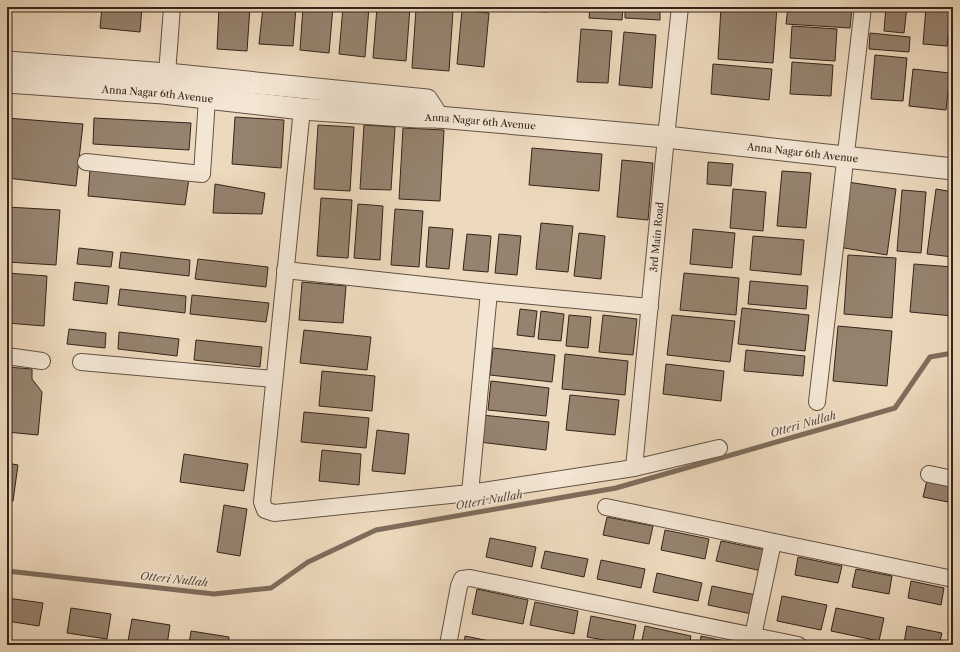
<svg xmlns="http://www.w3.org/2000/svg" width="960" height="652" font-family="'Libre Caslon Text',serif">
<rect width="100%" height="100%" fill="#edd9bd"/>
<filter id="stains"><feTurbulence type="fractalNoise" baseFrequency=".005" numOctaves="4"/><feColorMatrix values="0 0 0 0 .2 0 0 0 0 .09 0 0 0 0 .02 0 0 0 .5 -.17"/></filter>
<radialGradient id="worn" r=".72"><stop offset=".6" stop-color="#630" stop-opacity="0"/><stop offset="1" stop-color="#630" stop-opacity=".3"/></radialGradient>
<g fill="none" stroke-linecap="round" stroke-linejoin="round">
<polyline stroke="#7e6c5b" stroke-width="5" points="7,571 214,594 271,588 308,562 376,530 616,488 895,408 930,357 953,353"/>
</g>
<g fill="#95836f" stroke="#35251b">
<polygon points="77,7 89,7 89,11 77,10"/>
<polygon points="102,7 142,7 140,32 100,28"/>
<polygon points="219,7 250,7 247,51 217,49"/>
<polygon points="263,7 296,7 293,46 259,44"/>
<polygon points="303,7 333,7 329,53 300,50"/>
<polygon points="343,7 369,7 365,57 339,54"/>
<polygon points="377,7 410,7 406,61 373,58"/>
<polygon points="517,7 548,7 547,12 517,10"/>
<polygon points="590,7 623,7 622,20 589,18"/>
<polygon points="625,7 660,7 660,20 625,18"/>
<polygon points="721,7 777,7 773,63 718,59"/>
<polygon points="788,7 852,7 850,28 786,24"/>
<polygon points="886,7 907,7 904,33 884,31"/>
<polygon points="926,7 951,7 947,46 923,44"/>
<polygon points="416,9 453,11 449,71 412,68"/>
<polygon points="462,10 489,13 484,67 457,64"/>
<polygon points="792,26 837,29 835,61 790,58"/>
<polygon points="581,29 612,31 608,83 577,82"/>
<polygon points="624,32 656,35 652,88 619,85"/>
<polygon points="870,33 910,37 909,52 869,49"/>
<polygon points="875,55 907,58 903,101 871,99"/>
<polygon points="792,62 833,65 831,96 790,94"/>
<polygon points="713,64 772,69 769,100 711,94"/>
<polygon points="913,69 950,73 946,110 909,106"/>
<polygon points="235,117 284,120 281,168 232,164"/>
<polygon points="7,118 83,124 76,186 7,178"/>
<polygon points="94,118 191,123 189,150 93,144"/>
<polygon points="318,125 354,127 350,191 314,189"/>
<polygon points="364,125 395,127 391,190 360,189"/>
<polygon points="403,128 444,130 440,201 399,199"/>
<polygon points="532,148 602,154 599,191 529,185"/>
<polygon points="622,160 653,163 648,220 617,217"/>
<polygon points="708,162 733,164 731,186 707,184"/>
<polygon points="90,169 189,178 185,205 88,196"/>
<polygon points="782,171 811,173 806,228 777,226"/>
<polygon points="847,182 896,189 887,255 838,247"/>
<polygon points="215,184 265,193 262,214 213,213"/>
<polygon points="733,189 766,192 763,231 730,228"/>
<polygon points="936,189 953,192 953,257 927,254"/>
<polygon points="902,190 926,192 921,253 897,251"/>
<polygon points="321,198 352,200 348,258 317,256"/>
<polygon points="358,204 383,206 380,260 354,258"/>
<polygon points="7,207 60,210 56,265 7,262"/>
<polygon points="395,209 423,211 419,267 391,265"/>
<polygon points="541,223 573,226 568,272 536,269"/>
<polygon points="429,227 453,229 449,269 426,267"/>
<polygon points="693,229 735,233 732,268 690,264"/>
<polygon points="579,233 605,236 601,279 574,276"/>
<polygon points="467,234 491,236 488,272 463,270"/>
<polygon points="499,234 521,236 517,275 495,273"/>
<polygon points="753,236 804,240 801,275 750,270"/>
<polygon points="79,248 113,252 111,267 77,264"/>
<polygon points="121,252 190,260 189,276 119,268"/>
<polygon points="848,255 896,258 892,318 844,314"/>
<polygon points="198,259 268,267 266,287 195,279"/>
<polygon points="914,264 953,267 953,316 910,312"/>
<polygon points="7,273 47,276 44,326 7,323"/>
<polygon points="684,273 739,278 736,315 680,310"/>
<polygon points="750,281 808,286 806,309 748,304"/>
<polygon points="75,282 109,286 107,304 73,300"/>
<polygon points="302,282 346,286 343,323 299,320"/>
<polygon points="120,289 186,296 185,313 118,305"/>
<polygon points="192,295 269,303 266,322 190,314"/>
<polygon points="742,308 809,315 805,351 738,344"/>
<polygon points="520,309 537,311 534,337 517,335"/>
<polygon points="541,311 564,314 561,341 538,339"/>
<polygon points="569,315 591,317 588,348 566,346"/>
<polygon points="603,315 637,319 633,355 599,352"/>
<polygon points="672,315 735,321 730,362 667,355"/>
<polygon points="838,326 892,331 887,386 833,381"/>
<polygon points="69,329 106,333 105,348 67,344"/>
<polygon points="304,330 371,337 367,370 300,363"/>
<polygon points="119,332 179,339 177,356 118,349"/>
<polygon points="196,340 262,347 260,367 194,360"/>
<polygon points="493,348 555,355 552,382 490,375"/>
<polygon points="746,350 805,356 803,376 744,371"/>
<polygon points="565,354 628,361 625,395 562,389"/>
<polygon points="666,364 724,371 721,401 663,394"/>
<polygon points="7,367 32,369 32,379 42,392 38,435 7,432"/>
<polygon points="322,371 375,376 372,411 319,406"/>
<polygon points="491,381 549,388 546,416 488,410"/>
<polygon points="570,395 619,400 615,435 566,430"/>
<polygon points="304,412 369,418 366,448 301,442"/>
<polygon points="482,415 549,422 546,450 479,442"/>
<polygon points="377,430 409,434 405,474 372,471"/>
<polygon points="322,450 361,454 359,485 319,481"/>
<polygon points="184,454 248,464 244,491 180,482"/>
<polygon points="7,463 18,465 13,501 7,500"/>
<polygon points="927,480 953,485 953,503 923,497"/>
<polygon points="224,505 247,509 240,556 217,552"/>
<polygon points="607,517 653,526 649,544 603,535"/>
<polygon points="665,530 709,539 705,559 661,550"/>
<polygon points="490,538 536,547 532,567 486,557"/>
<polygon points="721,541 766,550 762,571 716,561"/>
<polygon points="545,551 588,559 584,577 541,568"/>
<polygon points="798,557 842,566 838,583 795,575"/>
<polygon points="601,560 645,569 641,588 597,579"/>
<polygon points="856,569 892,576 889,594 852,587"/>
<polygon points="657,573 702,583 698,601 653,592"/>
<polygon points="911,581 944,588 941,605 908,598"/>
<polygon points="712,586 756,595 752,614 708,605"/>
<polygon points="477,589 528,600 523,624 472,614"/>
<polygon points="782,596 827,605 821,630 777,621"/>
<polygon points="7,598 43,603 39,626 7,621"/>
<polygon points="535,602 578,611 574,634 530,625"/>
<polygon points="71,608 111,614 107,639 67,633"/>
<polygon points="836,608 884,618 879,641 831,631"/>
<polygon points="591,616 636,625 632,645 587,637"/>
<polygon points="132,619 170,625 167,645 128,641"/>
<polygon points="645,626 691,636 689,645 641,645"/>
<polygon points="907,626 942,633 939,645 914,645 904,643"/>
<polygon points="191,631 229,637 228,645 189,645"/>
<polygon points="465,636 509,645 464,645"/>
<polygon points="701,636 743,645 700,645"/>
<polygon points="254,642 273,645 254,645"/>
</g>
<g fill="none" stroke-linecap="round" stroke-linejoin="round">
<defs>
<g id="minor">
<polyline points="167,74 172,7"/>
<polyline points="302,109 262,502 265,510 274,513 470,493 634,468 719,448"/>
<polyline points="86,162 202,174 207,99"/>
<polyline points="285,270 489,292 650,307"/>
<polyline points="7,356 42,361"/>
<polyline points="81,362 274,379"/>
<polyline points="817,402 863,7"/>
<path id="s1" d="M634,468L666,137L680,7"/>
<polyline points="929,474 953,479"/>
<polyline points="470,493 489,292"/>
<polyline points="606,507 953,579"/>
<polyline points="448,645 459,586 462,579 470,578 798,645"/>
<polyline points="751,645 773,542"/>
</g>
<g id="tertiary">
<polyline points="7,62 167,74 427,100 438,117"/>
<path id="s2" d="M7,82L163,93L302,109L418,117H438L666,137L953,169"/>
</g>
</defs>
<use href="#minor" stroke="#635244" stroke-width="18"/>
<use href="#tertiary" stroke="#635244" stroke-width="23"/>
<use href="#minor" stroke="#f3e6d4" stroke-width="16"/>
<use href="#tertiary" stroke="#f3e6d4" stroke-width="21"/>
</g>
<g text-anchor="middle" stroke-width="3" stroke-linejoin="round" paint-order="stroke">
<g font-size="10" fill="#35251b" stroke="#f3e6d4">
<text dy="4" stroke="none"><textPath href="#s2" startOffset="151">Anna Nagar 6th Avenue</textPath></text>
<text dy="4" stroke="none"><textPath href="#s2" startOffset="475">Anna Nagar 6th Avenue</textPath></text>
<text dy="4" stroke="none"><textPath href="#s2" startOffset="799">Anna Nagar 6th Avenue</textPath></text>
<text dy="4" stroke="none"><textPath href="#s1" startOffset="232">3rd Main Road</textPath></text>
</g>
<g font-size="11" font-style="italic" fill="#59493b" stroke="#f3e6d4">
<text transform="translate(803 424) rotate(-16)" y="4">Otteri Nullah</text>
<text transform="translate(489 500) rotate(-10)" y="4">Otteri Nullah</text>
<text transform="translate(174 579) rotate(6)" y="4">Otteri Nullah</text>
</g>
</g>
<rect width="960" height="652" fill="none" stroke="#edd9bd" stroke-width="24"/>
<rect x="8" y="8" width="944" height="636" fill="none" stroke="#35251b" stroke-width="2"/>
<rect x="12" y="12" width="936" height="628" fill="none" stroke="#35251b"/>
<rect width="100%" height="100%" filter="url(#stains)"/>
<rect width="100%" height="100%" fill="url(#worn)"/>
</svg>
